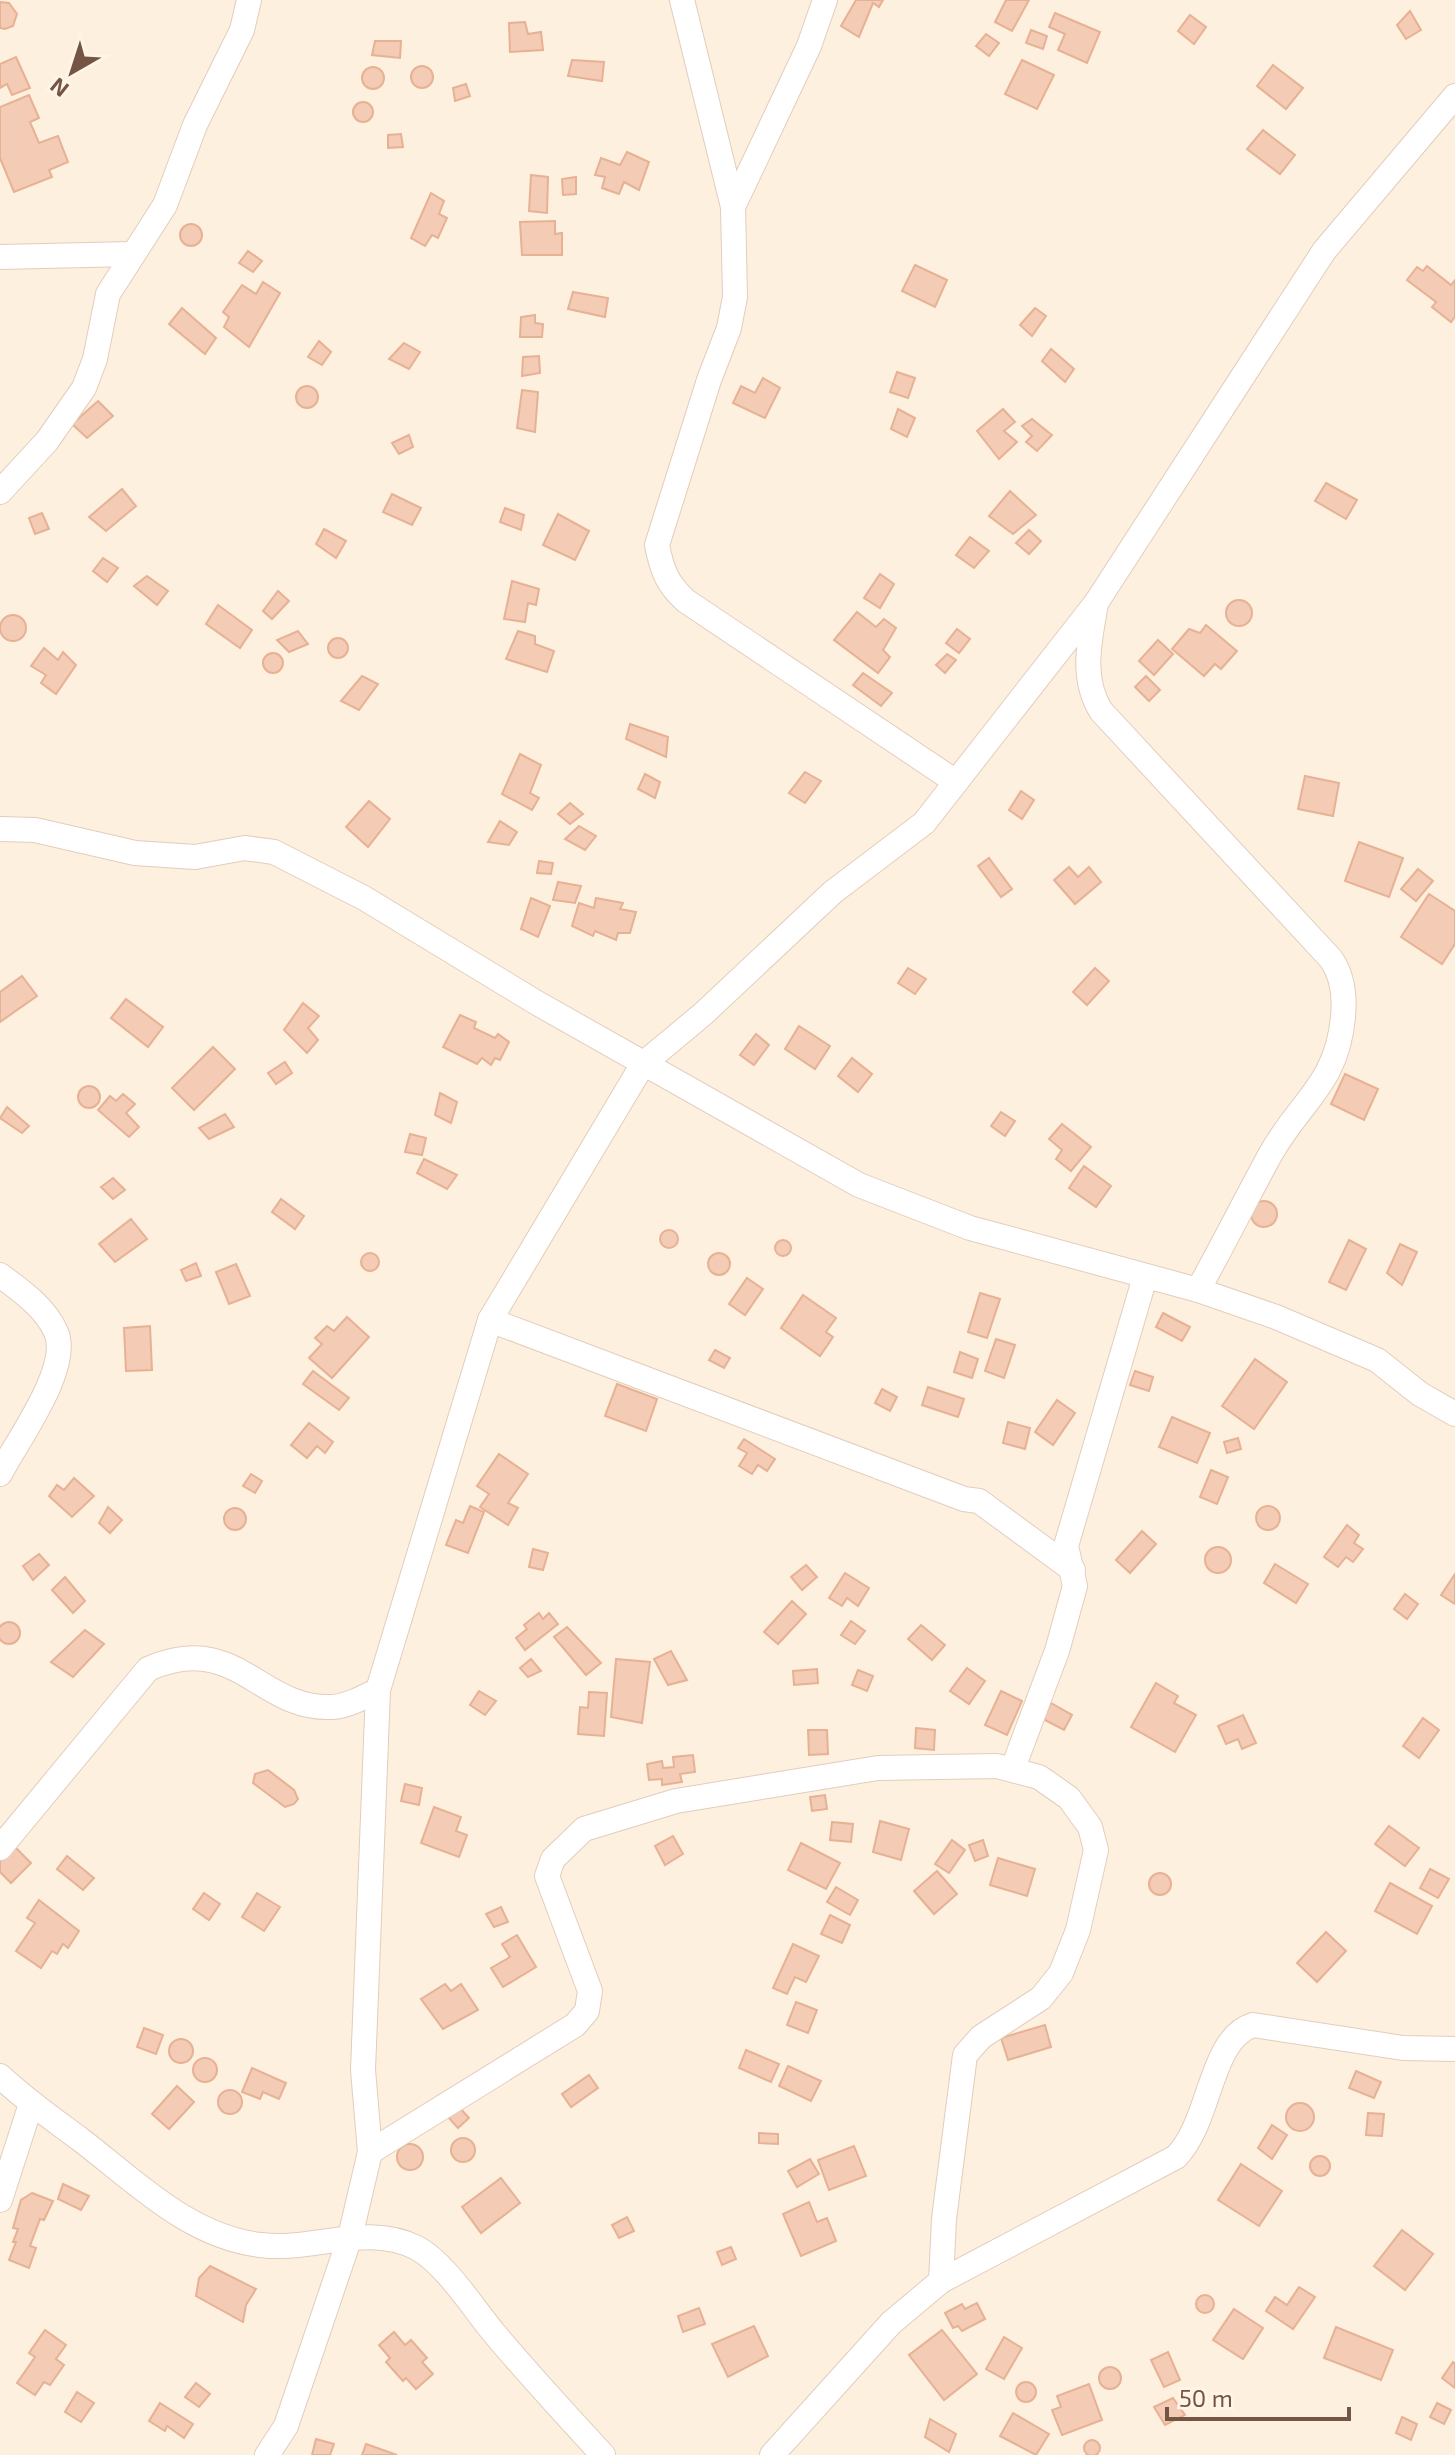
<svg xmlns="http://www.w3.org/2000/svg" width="1455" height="2455" font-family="'Exo 2',sans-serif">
<rect width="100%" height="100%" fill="#fdf0de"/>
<g fill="#f4cbb4" stroke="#e7b194" stroke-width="2">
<polygon points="856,0 883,0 879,7 873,3 859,37 841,26"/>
<polygon points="1006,0 1029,0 1012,31 995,22"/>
<polygon points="0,2 9,3 17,14 13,26 5,29 0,28"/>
<polygon points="1410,11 1421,30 1406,39 1397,25"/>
<polygon points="1055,13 1100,32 1087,63 1058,50 1065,34 1049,27"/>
<polygon points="1190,15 1206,27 1194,44 1178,31"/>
<polygon points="525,22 528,34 541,32 543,50 510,52 509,23"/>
<polygon points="1031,30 1047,36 1043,49 1026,43"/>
<polygon points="986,34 999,43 989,56 976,46"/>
<polygon points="375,41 401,41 400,58 372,55"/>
<polygon points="16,57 30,88 12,95 7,84 0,88 0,64"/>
<polygon points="572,60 604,62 602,81 568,76"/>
<polygon points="1022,60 1054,75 1037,109 1005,94"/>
<polygon points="1273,65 1303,88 1286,109 1257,86"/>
<circle cx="422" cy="77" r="11"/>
<circle cx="373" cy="78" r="11"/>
<polygon points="466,84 470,96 455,101 453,88"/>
<polygon points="29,95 39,118 30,122 39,143 58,136 68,162 49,170 52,177 14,192 0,158 0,107"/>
<circle cx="363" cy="112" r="10"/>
<polygon points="1263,130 1295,155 1280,174 1247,149"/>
<polygon points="401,134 403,147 388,148 388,135"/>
<polygon points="627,152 649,162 639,190 624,182 619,194 602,188 605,177 595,175 601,158 620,165"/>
<polygon points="531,175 548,177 547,213 529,211"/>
<polygon points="576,177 576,194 563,195 562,179"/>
<polygon points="431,193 444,201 439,214 447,218 438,238 432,235 425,246 411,238"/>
<polygon points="555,221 555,234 562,233 562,255 522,255 520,222"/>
<circle cx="191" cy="235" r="11"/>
<polygon points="248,251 262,261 253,272 239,263"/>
<polygon points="915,265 947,280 935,307 902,291"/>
<polygon points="1427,266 1451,285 1455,280 1455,317 1451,322 1432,307 1436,302 1407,280 1417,267 1423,271"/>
<polygon points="263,282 280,293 249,347 224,327 229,317 223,312 242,285 256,294"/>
<polygon points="573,292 608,298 605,317 568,309"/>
<polygon points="182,308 216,338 205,354 169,324"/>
<polygon points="1035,308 1046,316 1032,336 1020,325"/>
<polygon points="535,315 535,323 543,324 542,337 520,337 521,317"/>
<polygon points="319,341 331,352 322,365 308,357"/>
<polygon points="404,343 420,352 409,369 389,359"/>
<polygon points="1051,349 1074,369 1065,382 1042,361"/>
<polygon points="539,356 540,373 522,376 523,357"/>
<polygon points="897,372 915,378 908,398 890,392"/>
<polygon points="763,378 780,388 765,418 733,403 741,386 755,393"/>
<circle cx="307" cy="397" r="11"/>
<polygon points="522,390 538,392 535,432 517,428"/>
<polygon points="98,401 113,416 87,438 72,424"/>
<polygon points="898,409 915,418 907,437 891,429"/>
<polygon points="1003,409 1015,422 1004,431 1017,442 999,459 977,431"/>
<polygon points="1032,419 1052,435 1037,451 1026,442 1032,436 1022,426"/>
<polygon points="409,435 413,447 399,454 392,443"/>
<polygon points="1326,483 1357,500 1346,519 1315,501"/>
<polygon points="122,489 136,506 106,531 89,517"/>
<polygon points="1010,491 1036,515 1013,534 989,516"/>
<polygon points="392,494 421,508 412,525 383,512"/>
<polygon points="505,508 524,515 521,530 500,522"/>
<polygon points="42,513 49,529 35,534 29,518"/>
<polygon points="558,514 589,531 575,560 543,545"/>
<polygon points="324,529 346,541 336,558 316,544"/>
<polygon points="1029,530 1041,541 1029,554 1016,543"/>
<polygon points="970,537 989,551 974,568 956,555"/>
<polygon points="103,558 118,568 107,582 93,571"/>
<polygon points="880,574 894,584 880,608 864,598"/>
<polygon points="147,576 168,591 157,605 134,586"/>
<polygon points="512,581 539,589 536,605 528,603 525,622 504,619"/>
<polygon points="278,591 289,601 272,619 263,611"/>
<circle cx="1239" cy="613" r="13"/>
<polygon points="218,605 252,630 240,648 206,624"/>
<polygon points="857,612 876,627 884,619 896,628 883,650 890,657 878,673 834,640"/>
<circle cx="13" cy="628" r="13"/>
<polygon points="1206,625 1237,651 1221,669 1215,664 1204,676 1172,649 1189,629 1200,633"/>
<polygon points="957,629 970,639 959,653 946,643"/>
<polygon points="298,631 308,644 289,652 277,640"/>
<polygon points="518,631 535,636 535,644 554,651 547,672 506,659"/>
<circle cx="338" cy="648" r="10"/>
<polygon points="1158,640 1173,654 1154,675 1139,661"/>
<polygon points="44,648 58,660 63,652 76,665 56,694 41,683 46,675 31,666"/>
<circle cx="273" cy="663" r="10"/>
<polygon points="947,654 956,660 945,673 936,665"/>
<polygon points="863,673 892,693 881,706 853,685"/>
<polygon points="362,676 378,684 359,710 341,701"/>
<polygon points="1146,676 1160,690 1149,701 1135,687"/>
<polygon points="630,724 668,737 666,757 626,739"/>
<polygon points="520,754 541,765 530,793 539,798 532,810 502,794"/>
<polygon points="805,772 821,781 805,803 789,793"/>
<polygon points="645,774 660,782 655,798 638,789"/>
<polygon points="1305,776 1339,783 1333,816 1298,809"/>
<polygon points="1021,791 1034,800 1022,819 1009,810"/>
<polygon points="369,801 390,819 368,847 346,827"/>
<polygon points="570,803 583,814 570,824 558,814"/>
<polygon points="500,821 517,832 509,845 488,842"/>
<polygon points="579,826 596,836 585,850 565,839"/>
<polygon points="1359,842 1403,858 1389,897 1345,881"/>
<polygon points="989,858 1012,889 1001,897 978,866"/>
<polygon points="539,861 553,863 551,874 537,873"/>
<polygon points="1069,867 1078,877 1089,867 1101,882 1075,904 1054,880"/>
<polygon points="1418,869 1433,881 1416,901 1401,889"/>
<polygon points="558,882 581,886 575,903 553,900"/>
<polygon points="1429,894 1455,911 1455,944 1442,964 1401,937"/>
<polygon points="531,898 550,906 538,937 521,929"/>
<polygon points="596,898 623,903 620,909 636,912 630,933 618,933 616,940 595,931 593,936 572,926 579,903 594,908"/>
<polygon points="908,968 926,979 915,994 898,983"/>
<polygon points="1095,968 1109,981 1087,1005 1073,992"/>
<polygon points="22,976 37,996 0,1022 0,992"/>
<polygon points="126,999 163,1027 148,1047 111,1018"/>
<polygon points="303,1003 319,1016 308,1028 318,1040 307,1053 284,1030"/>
<polygon points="460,1015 476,1022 474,1028 495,1038 498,1034 509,1042 500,1060 495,1058 491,1065 482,1058 477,1064 443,1047"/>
<polygon points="799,1026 830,1046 815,1069 785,1049"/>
<polygon points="756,1034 769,1045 754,1065 740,1055"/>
<polygon points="213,1047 235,1069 194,1110 172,1088"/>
<polygon points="852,1058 872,1074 858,1092 838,1076"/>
<polygon points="285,1062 292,1073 276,1084 268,1073"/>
<polygon points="1345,1074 1378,1089 1364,1120 1331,1104"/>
<circle cx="89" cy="1097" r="11"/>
<polygon points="440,1093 457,1102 451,1123 435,1115"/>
<polygon points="123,1094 135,1104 126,1113 139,1127 129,1137 98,1110 110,1096 116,1101"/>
<polygon points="7,1107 29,1126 22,1133 0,1118"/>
<polygon points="1001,1112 1015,1121 1005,1136 991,1126"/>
<polygon points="225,1114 234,1127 209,1139 199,1128"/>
<polygon points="1062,1124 1091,1147 1071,1171 1056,1159 1062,1150 1049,1139"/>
<polygon points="410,1134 426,1138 422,1155 405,1152"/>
<polygon points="424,1159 457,1175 447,1189 417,1173"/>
<polygon points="1084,1166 1111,1186 1096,1207 1069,1188"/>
<polygon points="113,1178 125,1190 113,1199 101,1187"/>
<polygon points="281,1199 304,1216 295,1229 272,1212"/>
<circle cx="1264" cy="1214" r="13"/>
<polygon points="131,1219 147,1239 115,1262 99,1244"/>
<circle cx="669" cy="1239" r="9"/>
<circle cx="783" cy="1248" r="8"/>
<polygon points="1349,1240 1366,1249 1346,1290 1329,1282"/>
<polygon points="1400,1244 1417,1252 1402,1285 1387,1273"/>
<circle cx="370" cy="1262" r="9"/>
<circle cx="719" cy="1264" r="11"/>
<polygon points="196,1263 201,1276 186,1281 181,1270"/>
<polygon points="236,1264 250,1296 229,1304 216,1272"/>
<polygon points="747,1278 763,1289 745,1315 729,1304"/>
<polygon points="980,1293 1000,1299 987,1338 968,1332"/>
<polygon points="803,1295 836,1318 826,1332 833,1337 820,1356 781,1328"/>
<polygon points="1163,1313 1190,1327 1182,1341 1156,1327"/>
<polygon points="347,1317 369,1337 332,1378 309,1358 322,1344 315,1338 327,1326 334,1331"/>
<polygon points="150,1326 152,1370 126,1371 124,1328"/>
<polygon points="996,1339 1015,1345 1004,1378 985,1371"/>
<polygon points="715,1350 730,1358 724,1368 709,1360"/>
<polygon points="960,1352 978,1359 972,1378 954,1372"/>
<polygon points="1255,1359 1287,1382 1254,1429 1222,1406"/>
<polygon points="313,1371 349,1398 339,1410 303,1384"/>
<polygon points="1135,1371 1153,1377 1149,1391 1130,1385"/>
<polygon points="617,1384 657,1399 646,1431 605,1416"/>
<polygon points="928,1387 964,1399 958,1417 922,1405"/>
<polygon points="882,1389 897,1397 890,1411 875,1403"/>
<polygon points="1057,1400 1075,1413 1053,1445 1035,1432"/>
<polygon points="1172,1417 1210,1433 1197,1463 1159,1447"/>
<polygon points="1008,1422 1030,1428 1025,1449 1003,1443"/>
<polygon points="309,1423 333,1442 325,1453 317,1446 307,1458 291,1445"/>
<polygon points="1238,1438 1241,1449 1227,1453 1224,1442"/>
<polygon points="744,1439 775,1459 767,1471 758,1465 752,1474 739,1466 747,1453 738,1448"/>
<polygon points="499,1454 528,1474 508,1503 518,1508 508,1525 480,1507 489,1494 477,1486"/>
<polygon points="1211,1470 1228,1477 1217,1504 1200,1497"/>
<polygon points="251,1474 262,1481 255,1493 243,1486"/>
<polygon points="74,1478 94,1496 72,1517 49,1496 57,1485 64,1490"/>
<circle cx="1268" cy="1518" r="12"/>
<polygon points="470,1506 484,1512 468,1553 446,1545 456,1520 463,1523"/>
<polygon points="108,1507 122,1520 110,1533 99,1523"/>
<circle cx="235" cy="1519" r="11"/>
<polygon points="1347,1525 1359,1535 1354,1543 1363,1549 1353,1562 1346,1557 1338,1567 1324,1557"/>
<polygon points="1142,1531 1156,1544 1130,1573 1116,1560"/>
<circle cx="1218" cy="1560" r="13"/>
<polygon points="533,1549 548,1553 543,1570 529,1567"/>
<polygon points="39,1554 49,1565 33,1580 23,1566"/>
<polygon points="1275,1564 1308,1584 1296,1603 1264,1583"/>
<polygon points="806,1565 817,1577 802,1590 791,1577"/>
<polygon points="845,1573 869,1588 858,1606 847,1598 842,1606 829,1598"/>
<polygon points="1455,1574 1455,1604 1441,1595"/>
<polygon points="65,1577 85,1601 73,1613 52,1590"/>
<polygon points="1405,1594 1418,1604 1407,1619 1394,1609"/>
<polygon points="792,1601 806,1614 778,1644 764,1632"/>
<polygon points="539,1613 543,1619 549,1613 558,1624 525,1650 516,1638 527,1629 524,1625"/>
<polygon points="851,1621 865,1631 855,1644 841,1635"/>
<circle cx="9" cy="1633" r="11"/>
<polygon points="921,1625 945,1645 932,1660 908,1639"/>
<polygon points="567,1627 601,1663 586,1675 554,1637"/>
<polygon points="85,1630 104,1644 73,1677 51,1662"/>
<polygon points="671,1651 687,1680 668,1685 654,1659"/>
<polygon points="531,1659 541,1671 528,1677 520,1668"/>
<polygon points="616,1659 650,1662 642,1723 611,1717"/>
<polygon points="967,1668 985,1681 969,1704 950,1691"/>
<polygon points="817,1669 818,1683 794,1685 793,1671"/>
<polygon points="858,1670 873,1676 867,1691 852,1685"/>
<polygon points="1156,1683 1178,1696 1174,1703 1196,1715 1175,1752 1131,1727"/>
<polygon points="479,1691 496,1701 485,1715 470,1705"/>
<polygon points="1001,1691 1022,1701 1007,1735 985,1725"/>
<polygon points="589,1692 607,1693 604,1736 578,1734 580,1707 588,1708"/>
<polygon points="1051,1703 1072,1715 1064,1730 1043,1719"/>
<polygon points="1243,1715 1256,1743 1242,1749 1238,1739 1226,1744 1218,1726"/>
<polygon points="1423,1718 1439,1730 1419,1758 1403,1746"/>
<polygon points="916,1728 935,1730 934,1750 915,1748"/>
<polygon points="808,1730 827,1730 828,1754 809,1755"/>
<polygon points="693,1755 695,1772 680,1774 682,1782 662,1785 662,1779 649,1780 647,1764 662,1761 663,1768 674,1767 673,1757"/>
<polygon points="268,1770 294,1790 298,1799 294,1804 285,1807 253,1783 255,1774"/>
<polygon points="405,1784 422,1788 419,1805 401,1801"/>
<polygon points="825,1795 827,1809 812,1811 810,1797"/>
<polygon points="434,1807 461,1817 456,1831 467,1835 459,1857 421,1843"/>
<polygon points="880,1821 909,1829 901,1860 873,1852"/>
<polygon points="832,1822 853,1824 851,1842 830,1840"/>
<polygon points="1389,1826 1419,1848 1405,1866 1375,1844"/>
<polygon points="673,1836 683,1854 665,1865 655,1846"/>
<polygon points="952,1840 965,1850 949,1873 935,1864"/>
<polygon points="983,1840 988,1856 975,1861 969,1845"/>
<polygon points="801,1843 840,1863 826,1889 788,1870"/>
<polygon points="14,1846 31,1863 11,1883 0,1872 0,1860"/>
<polygon points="67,1856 94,1878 83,1890 57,1869"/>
<polygon points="998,1858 1035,1869 1027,1896 990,1885"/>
<polygon points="1430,1869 1449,1879 1438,1898 1420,1888"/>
<polygon points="937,1871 957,1894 934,1914 914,1891"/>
<circle cx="1160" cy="1884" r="11"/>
<polygon points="1390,1883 1432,1906 1417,1934 1375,1911"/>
<polygon points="836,1887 858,1900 850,1915 827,1902"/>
<polygon points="204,1893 220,1904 209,1920 193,1909"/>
<polygon points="257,1893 280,1907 264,1931 242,1917"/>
<polygon points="39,1900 79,1931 68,1948 63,1944 57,1954 52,1951 41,1968 16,1951 35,1923 27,1918"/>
<polygon points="501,1907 508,1922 494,1927 486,1914"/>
<polygon points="830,1915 850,1925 842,1943 821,1934"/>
<polygon points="1326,1932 1346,1951 1317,1982 1297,1963"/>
<polygon points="517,1935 536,1967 503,1987 491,1968 510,1957 502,1944"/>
<polygon points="793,1944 819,1956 806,1982 795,1977 787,1994 773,1988"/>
<polygon points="445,1984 451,1991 461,1984 478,2010 443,2029 421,1999"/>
<polygon points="796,2002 817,2010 808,2033 787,2025"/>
<polygon points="1045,2025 1051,2047 1008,2060 1001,2038"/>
<polygon points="144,2028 163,2035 156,2054 137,2047"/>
<circle cx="181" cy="2051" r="12"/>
<polygon points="746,2050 779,2064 771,2082 739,2068"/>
<circle cx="205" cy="2070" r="12"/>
<polygon points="788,2066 821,2081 811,2101 779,2086"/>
<polygon points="252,2068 286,2083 279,2099 263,2092 260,2099 242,2092"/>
<polygon points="1356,2071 1381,2082 1374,2098 1349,2088"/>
<polygon points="589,2075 598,2088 571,2107 562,2094"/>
<polygon points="177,2086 194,2102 169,2129 152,2114"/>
<circle cx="230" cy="2102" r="12"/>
<circle cx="1300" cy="2117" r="14"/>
<polygon points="459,2107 469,2118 458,2128 447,2116"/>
<polygon points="1368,2113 1384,2114 1382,2136 1366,2135"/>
<polygon points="1272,2125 1287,2135 1272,2159 1258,2148"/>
<polygon points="759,2133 778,2134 778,2144 759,2143"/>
<circle cx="463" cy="2150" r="12"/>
<circle cx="410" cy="2157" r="13"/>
<polygon points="854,2146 866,2176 829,2190 818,2160"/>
<circle cx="1320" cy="2166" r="10"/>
<polygon points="810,2159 819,2174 797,2187 788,2171"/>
<polygon points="1241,2164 1282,2191 1259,2226 1218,2200"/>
<polygon points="501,2178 520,2203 481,2233 462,2207"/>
<polygon points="63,2184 89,2196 81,2210 58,2199"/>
<polygon points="32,2193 53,2201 44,2220 40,2219 30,2246 36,2248 29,2268 9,2260 16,2242 13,2242 18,2229 13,2228 21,2200"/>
<polygon points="809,2202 817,2222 827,2218 836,2241 801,2256 783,2214"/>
<polygon points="627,2217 634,2231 619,2238 612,2225"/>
<polygon points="1402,2230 1433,2254 1405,2290 1374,2266"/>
<polygon points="731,2247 736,2259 722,2265 717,2252"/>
<polygon points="210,2266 256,2289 246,2305 243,2322 196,2296 199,2278"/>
<polygon points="1299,2287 1315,2297 1293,2329 1266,2311 1275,2297 1287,2305"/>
<circle cx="1205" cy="2304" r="9"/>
<polygon points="977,2303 985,2319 962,2331 958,2326 953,2328 945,2313 962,2304 965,2309"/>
<polygon points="699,2308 705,2324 683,2332 678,2316"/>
<polygon points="1234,2309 1263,2328 1243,2359 1213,2340"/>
<polygon points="754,2326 768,2356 728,2377 712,2344"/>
<polygon points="1336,2327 1393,2350 1381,2380 1324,2358"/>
<polygon points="45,2330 66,2345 56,2359 64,2365 50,2385 44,2382 35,2395 17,2383 35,2357 29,2353"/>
<polygon points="942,2330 977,2374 944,2400 909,2355"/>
<polygon points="394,2332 405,2345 411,2340 427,2358 422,2362 433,2374 416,2389 406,2378 403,2381 386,2362 390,2358 379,2345"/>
<polygon points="1004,2337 1022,2348 1004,2379 986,2369"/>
<polygon points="1168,2352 1180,2380 1164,2387 1151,2360"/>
<polygon points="1453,2362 1455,2364 1455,2388 1442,2378"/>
<circle cx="1110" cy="2378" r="11"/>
<circle cx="1026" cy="2392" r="10"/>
<polygon points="196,2383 210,2394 199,2407 185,2397"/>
<polygon points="1089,2384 1102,2420 1062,2435 1052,2410 1061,2407 1057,2396"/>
<polygon points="77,2392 94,2403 81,2422 65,2412"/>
<polygon points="1173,2398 1185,2415 1165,2425 1154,2407"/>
<polygon points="160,2403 193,2424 184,2438 167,2426 165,2431 149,2421"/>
<polygon points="1437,2403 1451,2410 1444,2424 1430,2417"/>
<polygon points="1013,2413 1049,2434 1036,2455 1000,2436"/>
<polygon points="1402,2417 1417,2424 1411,2440 1396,2433"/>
<polygon points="930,2419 956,2434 949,2452 925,2437"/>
<polygon points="316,2439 334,2444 330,2455 312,2455"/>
<circle cx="1092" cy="2448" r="8"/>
<polygon points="366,2444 397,2455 362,2455"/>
</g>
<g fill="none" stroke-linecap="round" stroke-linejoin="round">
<defs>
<g id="street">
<polyline points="682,0 733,207"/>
<path d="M825,0L809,46L733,207L735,297L729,328L709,380L657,545C662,570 667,584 686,601L956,782"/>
<polyline points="0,257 131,254"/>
<polyline points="0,492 47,441 84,388 95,359 108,294 165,205 195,125 242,30 249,0"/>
<polyline points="1096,603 1324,251 1455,96"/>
<polyline points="0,829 35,830 135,853 195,857 245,848 274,852 364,898 537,1003 859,1185 970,1228 1198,1290 1276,1317 1377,1360 1420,1394 1455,1414"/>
<path d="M0,1275C21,1291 45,1307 56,1332C72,1368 16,1442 0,1474"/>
<polyline points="490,1320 964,1499 979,1501 1073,1570"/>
<polyline points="1013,1768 1057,1651 1075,1586 1066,1546 1145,1277"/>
<path d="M0,1848L148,1669C237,1630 258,1710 332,1707C348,1706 364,1697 378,1690"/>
<path d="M0,2076C25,2100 53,2119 81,2140C135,2181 189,2237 261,2245C313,2252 367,2222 417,2248C445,2263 474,2309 494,2333C529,2375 566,2415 603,2455"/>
<polyline points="370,2152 575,2025 587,2011 590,1991 547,1876 553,1859 584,1829 676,1801 878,1768 997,1766 1039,1777 1069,1798 1090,1827 1096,1850 1078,1930 1061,1973 1041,1998 981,2037 965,2055 944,2219 941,2281"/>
<polyline points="0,2200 31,2104"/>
<path d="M267,2455L286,2426L350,2237L370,2152L363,2070L378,1690L490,1320L643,1064L703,1014L833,892L924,823L1096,603C1090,640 1080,677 1101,711L1331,959C1343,976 1345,996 1343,1017C1337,1084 1300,1101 1270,1155C1246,1199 1223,1245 1198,1290"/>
<path d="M772,2455L891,2323L941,2281L1176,2157C1212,2120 1209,2039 1253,2025L1403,2048L1455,2049"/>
</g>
</defs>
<use href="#street" stroke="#e3cdbd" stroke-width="26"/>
<use href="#street" stroke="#fff" stroke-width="24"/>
</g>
<g transform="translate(72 72) rotate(219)" stroke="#fff4e5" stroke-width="6" paint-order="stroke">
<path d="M0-6L14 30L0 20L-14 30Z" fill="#745445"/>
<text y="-12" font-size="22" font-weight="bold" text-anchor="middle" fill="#745445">N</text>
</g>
<path d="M1167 2407v12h182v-12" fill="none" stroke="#745445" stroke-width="4"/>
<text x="1179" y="2407" font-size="24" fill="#745445" stroke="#fff4e5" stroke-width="6" paint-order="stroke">50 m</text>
</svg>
